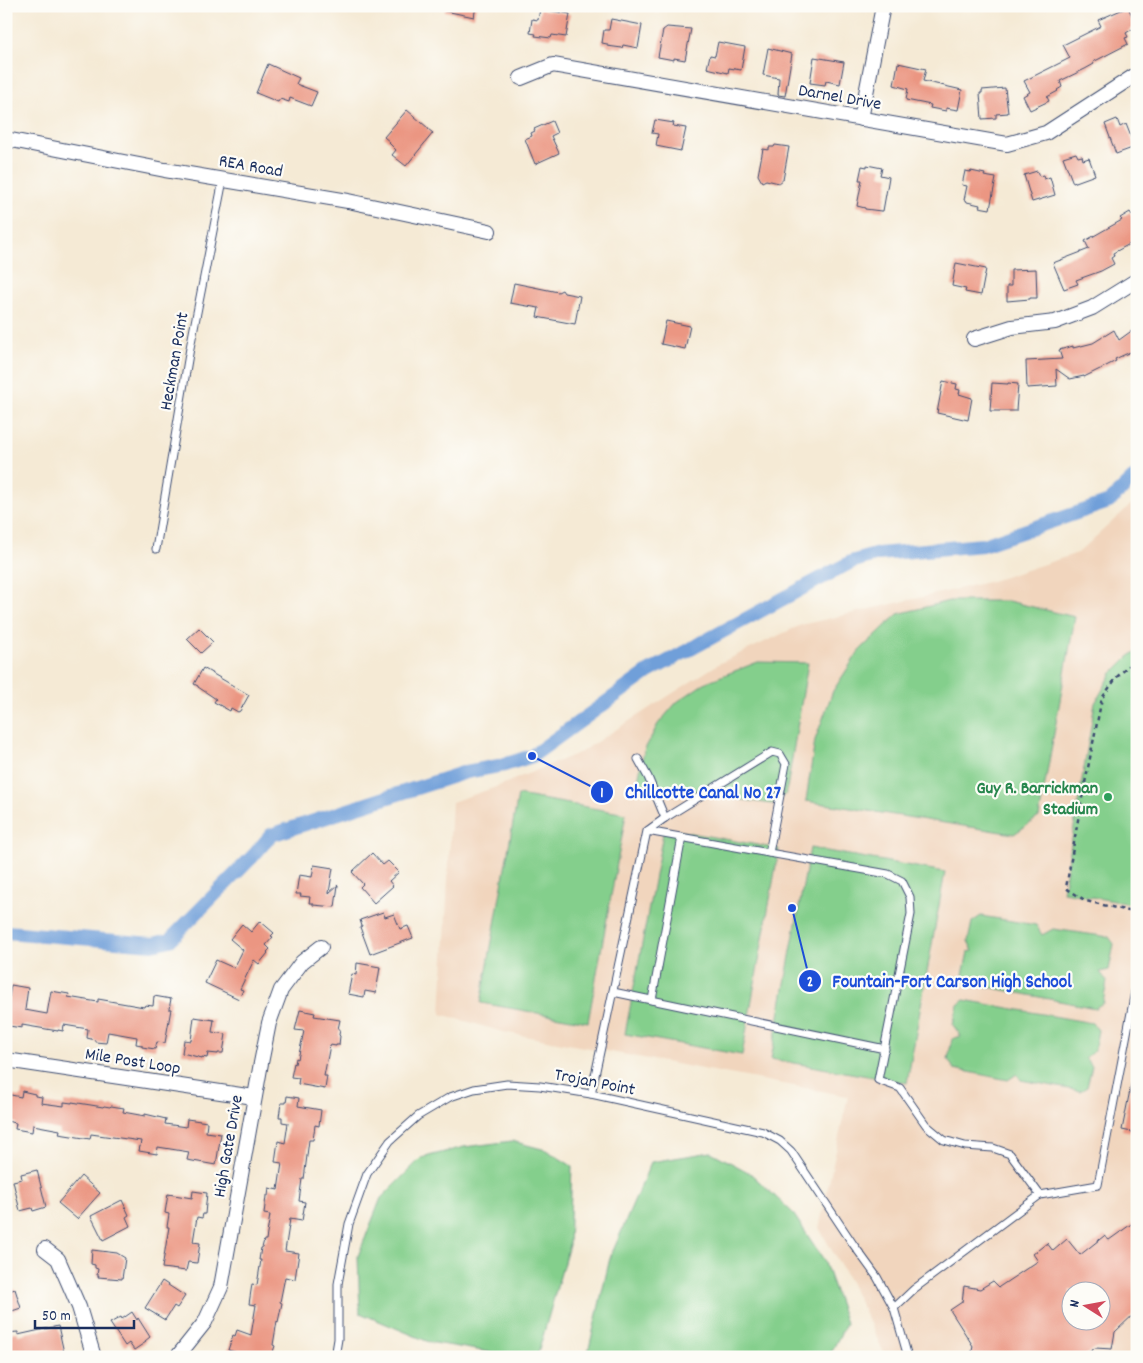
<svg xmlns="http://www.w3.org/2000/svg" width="1143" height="1363" font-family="Dekko,sans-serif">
<rect width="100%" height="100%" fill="#fdfcf7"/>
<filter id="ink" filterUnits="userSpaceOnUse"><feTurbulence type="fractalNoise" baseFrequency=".02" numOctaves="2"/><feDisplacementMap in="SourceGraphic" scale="10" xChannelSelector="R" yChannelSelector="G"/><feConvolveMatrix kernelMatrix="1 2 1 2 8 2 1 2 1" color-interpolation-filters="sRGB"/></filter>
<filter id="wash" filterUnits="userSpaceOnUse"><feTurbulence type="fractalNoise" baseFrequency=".0096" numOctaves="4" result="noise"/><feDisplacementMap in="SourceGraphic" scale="20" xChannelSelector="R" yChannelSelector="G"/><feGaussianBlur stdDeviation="1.12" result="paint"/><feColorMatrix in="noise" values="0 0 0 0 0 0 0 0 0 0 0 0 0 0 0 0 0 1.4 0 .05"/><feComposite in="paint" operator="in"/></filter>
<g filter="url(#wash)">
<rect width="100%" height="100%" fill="#f5ead5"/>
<path fill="#f1d5bd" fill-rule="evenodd" d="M1137,499V1357H886L850,1282L819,1228L848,1096L503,1032L441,1014L452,802L496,787L581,752L720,663L801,625L992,581L1078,553ZM1070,1290H1100V1320H1070Z"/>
<g fill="#84cf8c" stroke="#507f75">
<polygon points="949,601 1008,601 1075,617 1039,817 1014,834 806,801 815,740 833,691 859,651 898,614"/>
<polygon points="1137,651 1137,905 1063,892 1095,703 1112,673 1128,657"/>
<polygon points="758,662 808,663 786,794 772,804 637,785 644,751 658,724 677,702 706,682"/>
<polygon points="518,795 626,814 588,1022 481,1003"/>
<polygon points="664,828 779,849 742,1055 625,1034"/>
<polygon points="810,848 945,872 907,1083 771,1059"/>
<polygon points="981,916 1036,925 1042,935 1053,929 1109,937 1114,944 1109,970 1100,972 1107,981 1103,1003 1095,1008 968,983 963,975 968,952 973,951 968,941 972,922"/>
<polygon points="964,1000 1092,1023 1098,1030 1094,1051 1085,1058 1092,1066 1087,1087 1080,1091 1021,1080 1017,1074 1008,1080 954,1069 948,1059 952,1039 961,1036 953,1025 958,1005"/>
<polygon points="512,1141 546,1150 572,1166 569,1245 537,1357 519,1357 429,1342 360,1313 358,1256 381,1198 421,1158 464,1147"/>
<polygon points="711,1152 750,1173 792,1212 824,1260 846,1323 829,1357 587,1357 610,1258 651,1162"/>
</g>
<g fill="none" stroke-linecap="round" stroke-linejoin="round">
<polyline stroke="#709fd9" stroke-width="14" points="6,932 153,944 170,940 254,855 271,835 466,772 504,765 532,756 648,672 851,562 878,554 983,545 1109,502 1137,475"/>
</g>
<g id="blocks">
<g fill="#eb9682" fill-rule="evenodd">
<polygon points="445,6 476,6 474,17 445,11"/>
<polygon points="1128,7 1137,26 1126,33 1128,37 1125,38 1128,44 1099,59 1093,62 1094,64 1085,69 1060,81 1062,87 1057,90 1058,91 1047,97 1049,101 1030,110 1023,96 1030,92 1024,81 1070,58 1063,45 1101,26 1098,20"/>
<polygon points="540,9 570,14 566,37 552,35 551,38 535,36 536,34 530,33 532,19 538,20"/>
<polygon points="611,19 642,25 638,48 623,45 622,48 607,46 607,44 602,43 604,30 609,30"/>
<polygon points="667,27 691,29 685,60 674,58 674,60 658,57 663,30"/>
<polygon points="718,42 745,47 741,70 729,68 728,73 707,68 710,55 715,56"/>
<polygon points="768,48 792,54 785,96 778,95 779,78 763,75"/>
<polygon points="814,57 844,62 840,84 826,81 825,85 810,83"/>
<polygon points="898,63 926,69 923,81 962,90 958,110 946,108 946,111 930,108 931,105 906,100 908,89 894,85"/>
<polygon points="268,64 299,78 296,84 317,92 311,106 290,98 289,102 280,99 278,102 256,93"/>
<polygon points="1005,88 1008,113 996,114 996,118 982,119 980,93 982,93 982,90"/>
<polygon points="407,110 428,128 428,129 433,133 406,166 392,155 396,150 389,143 390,142 384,137"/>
<polygon points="1117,119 1120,127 1126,124 1135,147 1116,154 1105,124"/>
<polygon points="655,120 674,123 673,126 686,128 681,151 656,146 658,134 652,133"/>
<polygon points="552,121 557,133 551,136 559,153 535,164 525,139 532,136 531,133 535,131 534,129"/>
<polygon points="775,145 789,147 783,180 779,183 766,180 762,182 758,175 763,149 769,150 769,147 774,147"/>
<polygon points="1076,153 1078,157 1082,156 1083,160 1089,158 1095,175 1073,183 1063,157"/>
<polygon points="867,165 882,168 880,175 889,177 883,211 881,211 865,209 865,208 857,206 862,180 859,180 862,166 867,167"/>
<polygon points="965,171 971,172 971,171 985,174 984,176 996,178 990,209 979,207 980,205 967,202 966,200 964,200 967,186 962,185"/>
<polygon points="1037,171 1039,176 1043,175 1044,179 1050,177 1055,195 1032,202 1024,175"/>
<polygon points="1130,212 1132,215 1137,212 1137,240 1113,253 1114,256 1111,258 1114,264 1101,271 1076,280 1078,284 1064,289 1053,263 1089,249 1085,241 1122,220 1120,218"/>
<polygon points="956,263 986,269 981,295 965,292 966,289 952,286"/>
<polygon points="1036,269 1037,298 1030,298 1030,299 1007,301 1007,286 1011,286 1011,270"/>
<polygon points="514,283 558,292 562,290 564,293 580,296 575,324 537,317 539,308 510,303"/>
<polygon points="666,321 690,326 685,349 661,344"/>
<polygon points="1137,327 1137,349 1115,359 1116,361 1084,377 1084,376 1070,379 1056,369 1057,386 1027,388 1026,361 1062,359 1059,350 1073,346 1073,348 1093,343 1114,330 1119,340"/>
<polygon points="943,381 957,384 956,389 960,390 959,394 972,398 968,420 937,413"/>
<polygon points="992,383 1008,384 1008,383 1018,384 1016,411 990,411"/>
<polygon points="199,628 213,642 201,653 187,639"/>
<polygon points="203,668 249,695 240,711 238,712 231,708 230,711 214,702 216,699 198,687 198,686 194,684"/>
<polygon points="372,853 383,865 388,861 399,872 389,881 393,886 374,903 360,887 363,884 352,872"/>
<polygon points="314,865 333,868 329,893 338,885 335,907 313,905 313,903 309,903 310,897 300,896 301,894 296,894 299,875 312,877"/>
<polygon points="383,912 385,917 394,914 400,929 408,926 413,938 370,954 360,927 362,926 360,920"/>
<polygon points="260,921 274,933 271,936 273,937 266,945 270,949 267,952 268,953 259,964 254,960 240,989 243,990 239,999 205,983 216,960 234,968 243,950 230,939 242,924 251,932"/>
<polygon points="357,963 380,967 376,993 365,991 364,997 348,994 352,974 356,975"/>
<polygon points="11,985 28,988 25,1010 47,1014 51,991 69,994 68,997 98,1002 98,999 144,1007 145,1005 153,1006 154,996 171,999 169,1009 171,1009 165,1043 157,1042 155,1049 142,1047 142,1045 136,1044 137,1037 108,1032 106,1043 95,1042 95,1040 87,1038 88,1029 64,1025 63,1031 58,1030 58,1031 22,1025 22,1028 9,1026 9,1023 6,1022 6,997 9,997"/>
<polygon points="300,1010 315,1013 314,1016 340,1020 338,1029 340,1029 339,1035 340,1036 339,1045 336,1045 336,1046 330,1045 324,1076 327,1076 325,1089 298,1084 299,1078 291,1077 294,1063 295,1064 296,1058 298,1059 304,1031 295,1030"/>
<polygon points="194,1017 214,1020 212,1032 226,1034 223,1053 218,1053 218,1054 208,1053 207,1058 202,1057 202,1058 182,1053 184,1040 191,1041"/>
<polygon points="1132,1080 1137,1080 1137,1133 1122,1130"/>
<polygon points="22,1091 35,1094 35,1096 42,1097 41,1103 64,1106 64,1102 72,1103 72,1102 103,1107 104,1106 110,1107 111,1106 124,1108 123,1112 145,1116 145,1114 166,1119 165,1124 186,1127 187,1119 207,1122 206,1132 221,1134 216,1165 187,1160 189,1152 158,1147 157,1154 139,1151 141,1141 91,1134 90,1139 59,1134 60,1130 33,1125 32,1132 15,1129 16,1123 6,1121 6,1094 21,1097"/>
<polygon points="287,1096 299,1098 298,1106 321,1110 319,1126 315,1125 313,1140 309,1140 304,1179 302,1179 299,1201 305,1202 302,1221 290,1219 285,1251 299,1253 295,1279 285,1277 280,1302 282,1303 278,1322 277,1321 273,1345 275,1346 271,1357 234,1357 235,1352 228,1350 233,1335 235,1336 237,1330 251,1335 256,1305 249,1304 252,1284 257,1285 261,1260 259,1260 261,1248 262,1248 264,1240 266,1240 270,1215 264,1214 266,1196 268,1196 269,1188 278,1190 282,1163 275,1162 278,1141 285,1143 288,1123 282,1122 282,1117 279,1117 281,1103 286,1103"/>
<polygon points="37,1170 46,1207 33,1211 32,1208 20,1211 13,1181 22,1179 21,1174"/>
<polygon points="81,1176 100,1193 77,1219 58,1203"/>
<polygon points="193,1191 207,1193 205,1214 203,1214 202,1218 197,1217 193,1242 200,1243 197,1263 188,1262 186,1271 162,1268 169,1227 167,1227 169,1214 165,1213 168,1194 192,1198"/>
<polygon points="122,1200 129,1215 126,1217 130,1226 103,1240 91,1216"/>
<path d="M1137,1220V1311L1115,1332L1112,1349L1095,1348L1083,1357H971L973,1346L950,1310L962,1302L964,1286L980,1289L993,1281L999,1287L1038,1261L1033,1254L1047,1243L1053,1251L1067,1239L1080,1255L1104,1236L1109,1240ZM1070,1290H1100V1320H1070Z"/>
<polygon points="92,1250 117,1253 125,1258 122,1279 98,1277 99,1275 97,1275 98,1269 95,1268 95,1265 91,1264"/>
<polygon points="162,1281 185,1296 177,1308 174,1306 165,1320 145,1308"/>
<polygon points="15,1289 21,1308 9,1312 6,1304 6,1292"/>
<polygon points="132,1312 137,1320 138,1318 150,1337 145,1341 146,1342 134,1350 129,1343 125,1346 110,1323 121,1317 122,1319"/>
<polygon points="58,1326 65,1357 6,1357 6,1333 18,1332 18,1335"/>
</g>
</g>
</g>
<g filter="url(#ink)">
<use href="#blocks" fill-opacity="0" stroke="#3c4b70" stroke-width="1"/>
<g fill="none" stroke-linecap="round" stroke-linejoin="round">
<defs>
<g id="service">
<polyline points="156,549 190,348 223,180"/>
<polyline points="638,759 648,777 665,818"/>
<polyline points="769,853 888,874 902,881 910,897 911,914 878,1080 900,1088 926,1125 944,1140 965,1146 993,1148 1010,1154 1040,1195"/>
<polyline points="613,992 885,1049"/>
<polyline points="652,1000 682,837"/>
<polyline points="591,1094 647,831 665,818 772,752 780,754 786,764 769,853 647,831"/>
<polyline points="894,1308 914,1289 1040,1195 1098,1185 1137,981"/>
<polyline points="335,1357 338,1339 338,1284 349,1224 367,1174 390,1141 418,1116 450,1097 474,1089 507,1084 540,1086 591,1094 763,1132 780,1141 791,1151 853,1244 877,1277 894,1308 908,1357"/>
</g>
<g id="minor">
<polyline points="521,78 553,65 1007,144 1046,133 1137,74"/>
<polyline points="861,119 883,6"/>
<polyline points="6,139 165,170 348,201 489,231"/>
<polyline points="974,339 1012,327 1055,322 1092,308 1137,280"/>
<polyline points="6,1060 254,1097"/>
<polyline points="45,1249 58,1259 79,1307 94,1357"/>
<polyline points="177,1357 205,1322 221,1287 261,1063 269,1023 281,990 302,962 321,947"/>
</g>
</defs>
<use href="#service" stroke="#3c4b70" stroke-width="9"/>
<use href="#minor" stroke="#3c4b70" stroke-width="16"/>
<polyline stroke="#3c4b70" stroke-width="2.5" stroke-dasharray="4 4" stroke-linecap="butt" points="1137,658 1117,677 1102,698 1081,803 1066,888 1086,901 1137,913"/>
<use href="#service" stroke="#fff" stroke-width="7"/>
<use href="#minor" stroke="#fff" stroke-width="14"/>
</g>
</g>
<circle fill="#2e9e5b" stroke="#fdfcf7" stroke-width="2" cx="1108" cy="797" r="5"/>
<g text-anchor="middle" stroke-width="4.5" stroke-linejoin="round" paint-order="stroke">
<g font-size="18" fill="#1b2f5e" stroke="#fdfcf7">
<text transform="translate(840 96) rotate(10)" y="6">Darnel Drive</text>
<text transform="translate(251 165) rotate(10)" y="6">REA Road</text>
<text transform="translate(173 361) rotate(-80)" y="6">Heckman Point</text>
<text transform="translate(133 1060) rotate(9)" y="6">Mile Post Loop</text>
<text transform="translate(595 1081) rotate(11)" y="6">Trojan Point</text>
<text transform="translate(227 1146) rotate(-80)" y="6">High Gate Drive</text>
</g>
<g font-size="18" font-weight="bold" fill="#27864d" stroke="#fdfcf7" text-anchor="end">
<text x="1098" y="793">Guy R. Barrickman<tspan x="1098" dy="21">Stadium</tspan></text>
</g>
</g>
<path fill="none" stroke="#1d4ed8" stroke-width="2" d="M532 756L602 792M792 908L810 981"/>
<g fill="#1d4ed8" stroke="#fdfcf7" stroke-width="2">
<circle cx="532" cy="756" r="5"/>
<circle cx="792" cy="908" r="5"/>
<circle cx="602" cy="792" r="12"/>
<circle cx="810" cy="981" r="12"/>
</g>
<g font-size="15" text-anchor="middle" font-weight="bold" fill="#fff">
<text x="602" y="797">1</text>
<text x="810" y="986">2</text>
</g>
<g font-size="19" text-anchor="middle" font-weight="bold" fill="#1d4ed8" stroke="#fdfcf7" stroke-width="4.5" stroke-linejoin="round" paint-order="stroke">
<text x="703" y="798">Chillcotte Canal No 27</text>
<text x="952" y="987">Fountain-Fort Carson High School</text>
</g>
<rect width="1143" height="1363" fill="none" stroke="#fdfcf7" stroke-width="25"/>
<g transform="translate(1086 1306) rotate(281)"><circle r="24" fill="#fdfcf7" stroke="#a3aaba"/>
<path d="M0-4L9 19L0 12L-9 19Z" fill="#d1495b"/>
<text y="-8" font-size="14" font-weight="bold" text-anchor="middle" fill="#1b2f5e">N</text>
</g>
<path d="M35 1320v8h99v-8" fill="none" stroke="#1b2f5e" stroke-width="2.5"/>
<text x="42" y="1320" font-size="15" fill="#1b2f5e" stroke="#fdfcf7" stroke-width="4" paint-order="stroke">50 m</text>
</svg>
